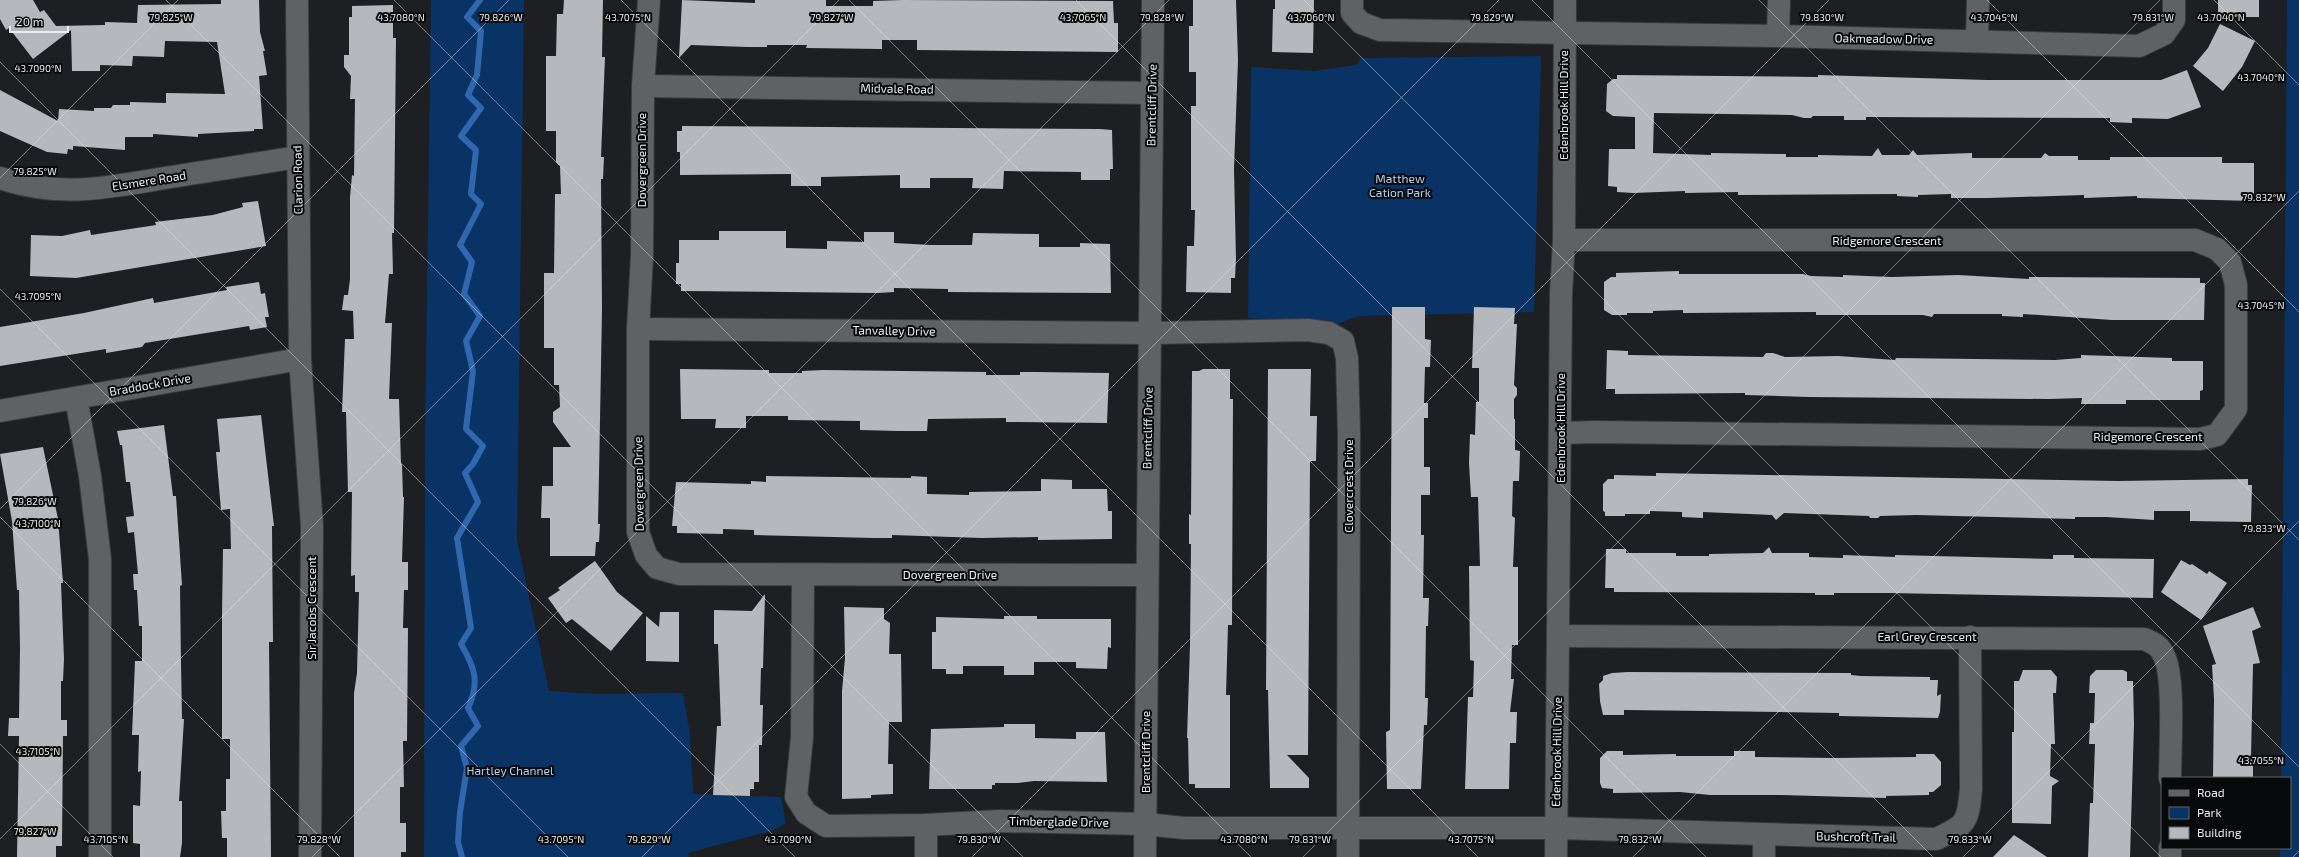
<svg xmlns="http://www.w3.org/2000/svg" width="2299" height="857" font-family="'Exo 2',sans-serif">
<rect width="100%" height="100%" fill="#1d1f22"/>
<g fill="#093364">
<polygon points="431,0 524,0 517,540 549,691 596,694 683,693 690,735 693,794 781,797 786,824 771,831 688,853 689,857 424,857 425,442"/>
<polygon points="2287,0 2299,0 2299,857 2280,857 2280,848 2290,848 2290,778 2281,778"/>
<polygon points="1541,56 1534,312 1360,316 1337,324 1248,318 1251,67 1314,71 1356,65 1361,58"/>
</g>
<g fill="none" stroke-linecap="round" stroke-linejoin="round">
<path stroke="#3068af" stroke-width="6" d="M462,857L458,842L460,812L467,768L461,746L478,726L468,708C480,682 475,668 461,644L471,628L457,538L478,502L465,473L473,464L483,446L466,429L473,371L466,341L480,316L464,294L472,262L460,245L481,204L471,194L476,150L461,136L481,108L468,95L477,75L481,31L467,17L480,0"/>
</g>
<g fill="#b5b8bc">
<polygon points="0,0 33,0 40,12 44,10 56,26 105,25 105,22 137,23 138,5 221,4 221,0 259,0 260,32 265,51 263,51 267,75 259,76 263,129 254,129 254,131 198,134 198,137 153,134 153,137 125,137 125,150 73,146 73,150 68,149 67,154 47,152 0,131 0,90 58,121 59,109 94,111 94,108 111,108 113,105 130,105 130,102 166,103 166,93 225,94 217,42 165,41 164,57 133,56 132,66 100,65 100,71 72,71 71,30 33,59 9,28 6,30 0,19"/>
<polygon points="564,0 603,0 602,57 605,57 601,157 604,157 603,179 601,179 602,310 599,475 598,524 600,524 599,542 596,542 595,556 550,556 550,518 541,518 542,486 553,486 553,447 571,447 553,422 553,412 560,407 559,385 554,385 554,348 544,348 544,273 554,273 555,194 561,194 560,166 556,162 556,131 546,131 546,56 556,56 557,14 563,14"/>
<polygon points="682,0 755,3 755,0 826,0 826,6 873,6 873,1 902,0 1113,1 1114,23 1118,23 1118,52 917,50 917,40 882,40 882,49 806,48 807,45 767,45 767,47 747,47 691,45 679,58"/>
<polygon points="1193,0 1236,0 1238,60 1234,169 1236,259 1235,278 1231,278 1231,293 1186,292 1187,246 1194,246 1195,210 1191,210 1191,106 1196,106 1196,72 1189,72 1189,26 1193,26"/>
<polygon points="1275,0 1314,0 1313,53 1272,52 1273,9 1275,9"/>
<rect x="2218" y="0" width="41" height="17"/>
<polygon points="393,5 393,38 396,38 394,233 392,233 393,274 389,274 385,323 392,323 389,399 399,399 401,464 402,464 403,497 404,497 402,562 408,562 408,590 404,590 403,628 408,628 407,741 403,741 404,787 400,787 400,823 406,823 406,852 401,852 401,857 354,857 354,693 357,673 359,592 355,592 355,575 351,576 352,492 348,492 346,412 342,412 345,339 354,339 353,311 342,310 344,295 348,295 350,279 350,197 352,175 354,176 355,99 350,99 351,76 344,67 344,55 349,55 349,17 352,17 352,6"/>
<polygon points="2220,24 2255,41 2242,67 2223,91 2193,66 2208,48"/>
<polygon points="2187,70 2201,107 2168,119 2132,118 2132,123 2110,122 2110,118 1866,117 1866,120 1844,120 1844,116 1813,116 1811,118 1804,118 1792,115 1654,113 1653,153 1711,155 1711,153 1786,154 1786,157 1818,157 1818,155 1872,156 1878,148 1882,155 1909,155 1913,150 1917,155 1972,153 1972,158 2041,158 2045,153 2049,156 2078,156 2078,160 2110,160 2110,157 2222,157 2222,163 2254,163 2254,201 2137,198 2137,196 2084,198 2084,195 1989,198 1951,198 1951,194 1918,195 1918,197 1897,196 1897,194 1738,195 1738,192 1685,193 1685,191 1633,193 1617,192 1617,187 1608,186 1609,149 1635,149 1635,117 1613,116 1606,111 1607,84 1613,79 1617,79 1617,75 1818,77 1818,75 1987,80 2161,80"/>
<polygon points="682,126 1100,129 1112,130 1113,169 1110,169 1110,180 1081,180 1081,172 1004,171 1003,189 972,188 973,178 930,178 930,188 900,188 900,175 821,177 821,186 791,186 791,174 680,175 680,152 677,152 677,131 682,131"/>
<polygon points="258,201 266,246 76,278 30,276 31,235 62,236 90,230 91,235 156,225 155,222 213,215 243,207 242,203"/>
<polygon points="719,231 786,231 786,248 827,249 827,241 864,242 864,232 894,232 894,243 931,245 972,245 973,233 1039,234 1039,247 1080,247 1080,243 1110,244 1111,293 948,292 948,289 894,288 894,292 878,293 681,291 681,284 676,284 676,263 679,263 679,240 719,240"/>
<polygon points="1679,271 1679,274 1803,274 1811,276 1843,277 1843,275 1892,277 1958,275 2029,279 2029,277 2200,278 2200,283 2205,283 2204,320 2112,320 2023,314 2023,317 2002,316 2002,314 1934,314 1932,317 1923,315 1816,315 1816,312 1683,313 1683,310 1653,311 1653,313 1627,313 1627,315 1612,315 1604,310 1604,282 1611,277 1616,277 1616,273"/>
<polygon points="259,282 261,294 265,293 269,317 265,317 267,327 250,330 249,326 145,343 142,347 106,353 106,349 0,366 0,327 84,313 153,298 154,303 227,290 226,287"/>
<polygon points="1392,307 1425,307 1425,339 1431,340 1430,367 1425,367 1424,403 1428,403 1428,418 1424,418 1424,467 1430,467 1430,495 1421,495 1421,535 1424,535 1423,598 1429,598 1428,626 1426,626 1425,698 1428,698 1427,725 1424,725 1421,789 1387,789 1386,732 1390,730"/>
<polygon points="1474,307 1515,308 1514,324 1517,324 1514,385 1517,388 1517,395 1514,399 1514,419 1515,419 1515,450 1520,451 1519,481 1513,481 1512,516 1515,518 1513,567 1518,567 1518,645 1512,645 1511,679 1514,679 1510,712 1517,712 1516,743 1510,743 1509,789 1465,789 1468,697 1473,697 1474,661 1470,660 1469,566 1480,566 1478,497 1471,497 1469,463 1470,434 1475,435 1476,402 1479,402 1479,368 1472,368"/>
<polygon points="1607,350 1628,351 1628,355 1763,357 1766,353 1773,353 1785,357 1838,356 1895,360 1896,358 2055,360 2081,358 2081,355 2172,358 2172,361 2203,361 2203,390 2200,391 2200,400 2126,400 2126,404 2081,404 2082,398 2049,399 1809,397 1745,395 1745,393 1615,394 1615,389 1606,389"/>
<polygon points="680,369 769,370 769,373 802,373 802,371 823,370 986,372 986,375 1020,375 1020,372 1036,372 1109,373 1107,423 1006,422 1006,418 928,419 927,431 897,431 860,430 860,421 788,420 788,416 746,416 746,428 715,428 716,419 681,419"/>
<polygon points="1203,369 1230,369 1230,399 1233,399 1232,625 1228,625 1226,695 1230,695 1230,788 1195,788 1195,784 1189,784 1188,738 1187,738 1190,645 1191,544 1189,544 1189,514 1191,515 1192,371 1199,371"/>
<polygon points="1268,369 1311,369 1310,416 1317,416 1316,461 1310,461 1308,755 1287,755 1309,778 1309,788 1270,788 1268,690 1266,690"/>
<polygon points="261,415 274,526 272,526 273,642 269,642 271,857 227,857 227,838 222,838 221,811 226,811 226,779 230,779 230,739 222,739 222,615 223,549 231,549 230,509 221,510 216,452 220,452 217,419"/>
<polygon points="164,425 173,496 176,496 182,585 180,586 181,663 182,719 184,719 179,801 182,801 182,843 180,857 140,857 140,844 133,843 133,805 140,806 141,771 138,772 139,735 132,735 135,661 142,661 142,626 139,626 137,590 134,590 133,574 138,574 134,532 128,533 126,517 134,516 130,482 126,482 122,445 120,445 117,431"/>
<polygon points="43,447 58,519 63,583 61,583 64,659 63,681 61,681 61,720 67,720 67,736 63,736 62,846 56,846 56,857 17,857 19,736 8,736 9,718 19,718 20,649 19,590 17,590 12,521 0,454"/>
<polygon points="1656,473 2118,481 2248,479 2248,485 2252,485 2251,522 2190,521 2190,511 2154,511 2154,520 2106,517 2075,517 2075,519 1916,515 1880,516 1878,518 1870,518 1869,516 1784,513 1776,520 1772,515 1703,512 1703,518 1682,517 1682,512 1650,511 1650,514 1625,514 1625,516 1605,516 1605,512 1603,511 1603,484 1608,479 1614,479 1614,475 1656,476"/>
<polygon points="766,476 911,478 911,476 927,477 927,494 969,495 969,492 1041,491 1041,479 1072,480 1072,489 1107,489 1108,511 1112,511 1112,539 1038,540 1038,537 982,538 892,535 892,538 874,538 754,535 754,530 723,529 723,534 677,533 677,526 672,526 676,482 751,484 751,481 766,482"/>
<polygon points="1769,547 1772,553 1809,553 1809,557 1843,558 1843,555 1895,557 1895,555 2053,559 2053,555 2074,555 2074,558 2154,559 2153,598 1888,593 1834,593 1834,595 1815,595 1815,593 1614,592 1614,588 1605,588 1606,549 1626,549 1626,553 1676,553 1676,556 1709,556 1709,554 1763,553"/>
<polygon points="2181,560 2190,565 2192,564 2207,574 2209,571 2227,583 2201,620 2161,592"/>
<polygon points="595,561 617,592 643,613 611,651 572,619 566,623 548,598 560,590 558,588"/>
<polygon points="765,594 763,668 761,668 760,705 763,705 762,745 759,745 759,782 754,782 754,789 750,789 750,796 713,795 717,726 721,726 718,644 714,644 714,610 752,611"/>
<polygon points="844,607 884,608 884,619 890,623 889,654 901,654 902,722 889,722 888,764 893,764 893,794 871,795 871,798 842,799 842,691 845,658"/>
<polygon points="2253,607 2261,627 2252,631 2260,663 2253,664 2251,757 2253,757 2253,778 2213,778 2214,699 2212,665 2216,664 2203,626"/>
<polygon points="660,612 679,612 679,662 646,661 646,616 659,627"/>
<polygon points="1004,616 1037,616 1037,619 1111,619 1111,648 1108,647 1107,669 1076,668 1076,662 1034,662 1034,675 1004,675 1004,666 963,666 963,674 946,674 946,669 932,669 932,632 936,632 936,617 1004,619"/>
<polygon points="2023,670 2051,670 2057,677 2056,693 2053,693 2055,744 2051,744 2050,776 2059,781 2052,786 2051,824 2012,823 2012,732 2014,732 2014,681 2019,681"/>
<polygon points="2096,670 2123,670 2127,672 2127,681 2133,681 2134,724 2130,857 2088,857 2090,803 2093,803 2095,744 2089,744 2090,723 2094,723 2095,693 2089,693 2090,676"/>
<polygon points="1628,672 1851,673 1851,675 1861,676 1930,677 1930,680 1938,680 1937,696 1941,694 1940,712 1938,718 1839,716 1839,713 1707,711 1624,710 1624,715 1603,715 1600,701 1599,684 1603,680 1603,676 1612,673"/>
<polygon points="1004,724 1035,724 1035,738 1076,739 1076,732 1105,732 1107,782 1034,781 1018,783 995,783 995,785 992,785 992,789 929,789 931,729 1004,727"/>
<polygon points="1607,751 1623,751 1623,755 1676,754 1676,756 1734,756 1734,751 1755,751 1755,757 1834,758 1916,757 1916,754 1934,754 1941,762 1941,785 1933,792 1929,792 1929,795 1886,796 1886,798 1781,795 1710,795 1680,792 1613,793 1613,789 1602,788 1600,783 1600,758"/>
<polygon points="2014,835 2047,857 1993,857"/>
</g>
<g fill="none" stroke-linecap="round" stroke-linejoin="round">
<defs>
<g id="minor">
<polyline points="297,0 300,359 312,526 310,857"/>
<polyline points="649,0 643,86 642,256 638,329 638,532 646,555 657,568 679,574 1146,575"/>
<polyline points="1352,0 1352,13 1361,23 1380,30 1778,36 2139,46 2164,34 2174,20 2174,0"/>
<polyline points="1778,36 1779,0"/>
<polyline points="1977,41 1978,0"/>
<polyline points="643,86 1152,93"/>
<path d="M0,178C60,199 110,187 171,177C213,170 256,164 298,157"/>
<polyline points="638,329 1150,333 1308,330 1329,333 1343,341 1347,358 1349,433 1348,857"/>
<polyline points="76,398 90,476 100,559 100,857"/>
<polyline points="0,411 300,359"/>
<polyline points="1561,433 1595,432 2200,439 2217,435 2236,409 2236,285 2230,262 2217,249 2195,240 1564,240"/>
<path d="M803,575L802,737L796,797L806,813L826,826L926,825L999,821L1145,824L1184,828H1556L1936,839C1967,825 1968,822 1971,789L1970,637"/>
<path d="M1559,636L2144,639C2154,643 2160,646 2164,656C2175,676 2170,751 2170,778"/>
<polyline points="2170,848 2170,857"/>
<polyline points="926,857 926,825"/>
<polyline points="1145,857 1153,0"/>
<polyline points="1556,857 1561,294 1564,240 1565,0"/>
<polyline points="1764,857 1764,835"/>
</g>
</defs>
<use href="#minor" stroke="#393b3e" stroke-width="24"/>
<use href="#minor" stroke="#5f6265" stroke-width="22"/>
</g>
<path fill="none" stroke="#eaecee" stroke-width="1" stroke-opacity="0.45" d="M166,0L1023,857M394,0L1251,857M621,0L1478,857M849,0L1706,857M1076,0L1933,857M1304,0L2161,857M1532,0L2299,767M1759,0L2299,540M1987,0L2299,312M2214,0L2299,85M0,62L795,857M0,178L178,0M0,289L568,857M0,509L509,0M0,517L340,857M0,744L113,857M0,839L839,0M312,857L1169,0M642,857L1499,0M972,857L1829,0M1303,857L2160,0M1633,857L2299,191M1963,857L2299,521M2293,857L2299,851"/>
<g text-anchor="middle" stroke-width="4" stroke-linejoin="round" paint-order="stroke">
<g font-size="12" fill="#eaecee" stroke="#08090a">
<text transform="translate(1884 39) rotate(1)" y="4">Oakmeadow Drive</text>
<text transform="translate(897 89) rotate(1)" y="4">Midvale Road</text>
<text transform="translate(1152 105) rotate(-89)" y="4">Brentcliff Drive</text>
<text transform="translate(1564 105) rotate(-90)" y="4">Edenbrook Hill Drive</text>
<text transform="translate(642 160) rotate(-90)" y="4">Dovergreen Drive</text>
<text transform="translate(298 180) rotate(-91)" y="4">Clarion Road</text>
<text transform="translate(149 181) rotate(-9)" y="4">Elsmere Road</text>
<text x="1887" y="245">Ridgemore Crescent</text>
<text transform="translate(894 331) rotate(1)" y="4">Tanvalley Drive</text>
<text transform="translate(150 385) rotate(-10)" y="4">Braddock Drive</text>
<text transform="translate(1148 428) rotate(-89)" y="4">Brentcliff Drive</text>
<text transform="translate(1561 428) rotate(-90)" y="4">Edenbrook Hill Drive</text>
<text x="2148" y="441">Ridgemore Crescent</text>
<text transform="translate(639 484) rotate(-91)" y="4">Dovergreen Drive</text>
<text transform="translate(1349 486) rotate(-90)" y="4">Clovercrest Drive</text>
<text x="950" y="579">Dovergreen Drive</text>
<text transform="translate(312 608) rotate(-90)" y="4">Sir Jacobs Crescent</text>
<text x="1927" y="641">Earl Grey Crescent</text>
<text transform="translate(1146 752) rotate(-90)" y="4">Brentcliff Drive</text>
<text transform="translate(1557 752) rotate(-89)" y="4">Edenbrook Hill Drive</text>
<text transform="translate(1059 822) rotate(1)" y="4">Timberglade Drive</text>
<text transform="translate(1856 837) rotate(1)" y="4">Bushcroft Trail</text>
</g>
<g font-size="12" fill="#b2cff6" stroke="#08090a">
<text x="1400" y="183">Matthew<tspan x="1400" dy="14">Cation Park</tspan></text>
<text x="510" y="775">Hartley Channel</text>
</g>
</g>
<g font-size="10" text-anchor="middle" fill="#eaecee" stroke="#08090a" stroke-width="4" stroke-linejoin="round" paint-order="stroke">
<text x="401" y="21">43.7080°N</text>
<text x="171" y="21">79.825°W</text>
<text x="501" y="21">79.826°W</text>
<text x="628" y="21">43.7075°N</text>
<text x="832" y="21">79.827°W</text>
<text x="1083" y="21">43.7065°N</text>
<text x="1162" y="21">79.828°W</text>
<text x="1311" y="21">43.7060°N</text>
<text x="1492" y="21">79.829°W</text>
<text x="1822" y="21">79.830°W</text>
<text x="1994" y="21">43.7045°N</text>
<text x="2153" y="21">79.831°W</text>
<text x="2221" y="21">43.7040°N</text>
<text x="38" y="72">43.7090°N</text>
<text x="2261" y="81">43.7040°N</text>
<text x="35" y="175">79.825°W</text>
<text x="2264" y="201">79.832°W</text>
<text x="38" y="300">43.7095°N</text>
<text x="2261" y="309">43.7045°N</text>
<text x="35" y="505">79.826°W</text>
<text x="38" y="527">43.7100°N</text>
<text x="2264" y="532">79.833°W</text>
<text x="38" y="755">43.7105°N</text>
<text x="2261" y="764">43.7055°N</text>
<text x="35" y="835">79.827°W</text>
<text x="319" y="843">79.828°W</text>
<text x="649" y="843">79.829°W</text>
<text x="979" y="843">79.830°W</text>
<text x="1310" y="843">79.831°W</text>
<text x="1471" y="843">43.7075°N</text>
<text x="1640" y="843">79.832°W</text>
<text x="106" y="843">43.7105°N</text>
<text x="561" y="843">43.7095°N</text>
<text x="788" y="843">43.7090°N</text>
<text x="1244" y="843">43.7080°N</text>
<text x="1970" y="843">79.833°W</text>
</g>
<rect x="2161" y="777" width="130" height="72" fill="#08090a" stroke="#626465"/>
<rect x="2169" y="790" width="20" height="6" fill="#5f6265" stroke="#626465"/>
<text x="2197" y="797" font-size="12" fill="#eaecee">Road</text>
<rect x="2169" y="807" width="20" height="12" fill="#093364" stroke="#626465"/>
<text x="2197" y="817" font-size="12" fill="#eaecee">Park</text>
<rect x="2169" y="827" width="20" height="12" fill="#b5b8bc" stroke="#626465"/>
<text x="2197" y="837" font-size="12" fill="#eaecee">Building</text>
<path d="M10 26v6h58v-6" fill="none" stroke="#eaecee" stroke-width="2"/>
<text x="16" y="26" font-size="12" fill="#eaecee" stroke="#08090a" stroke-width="3" paint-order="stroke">20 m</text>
</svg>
